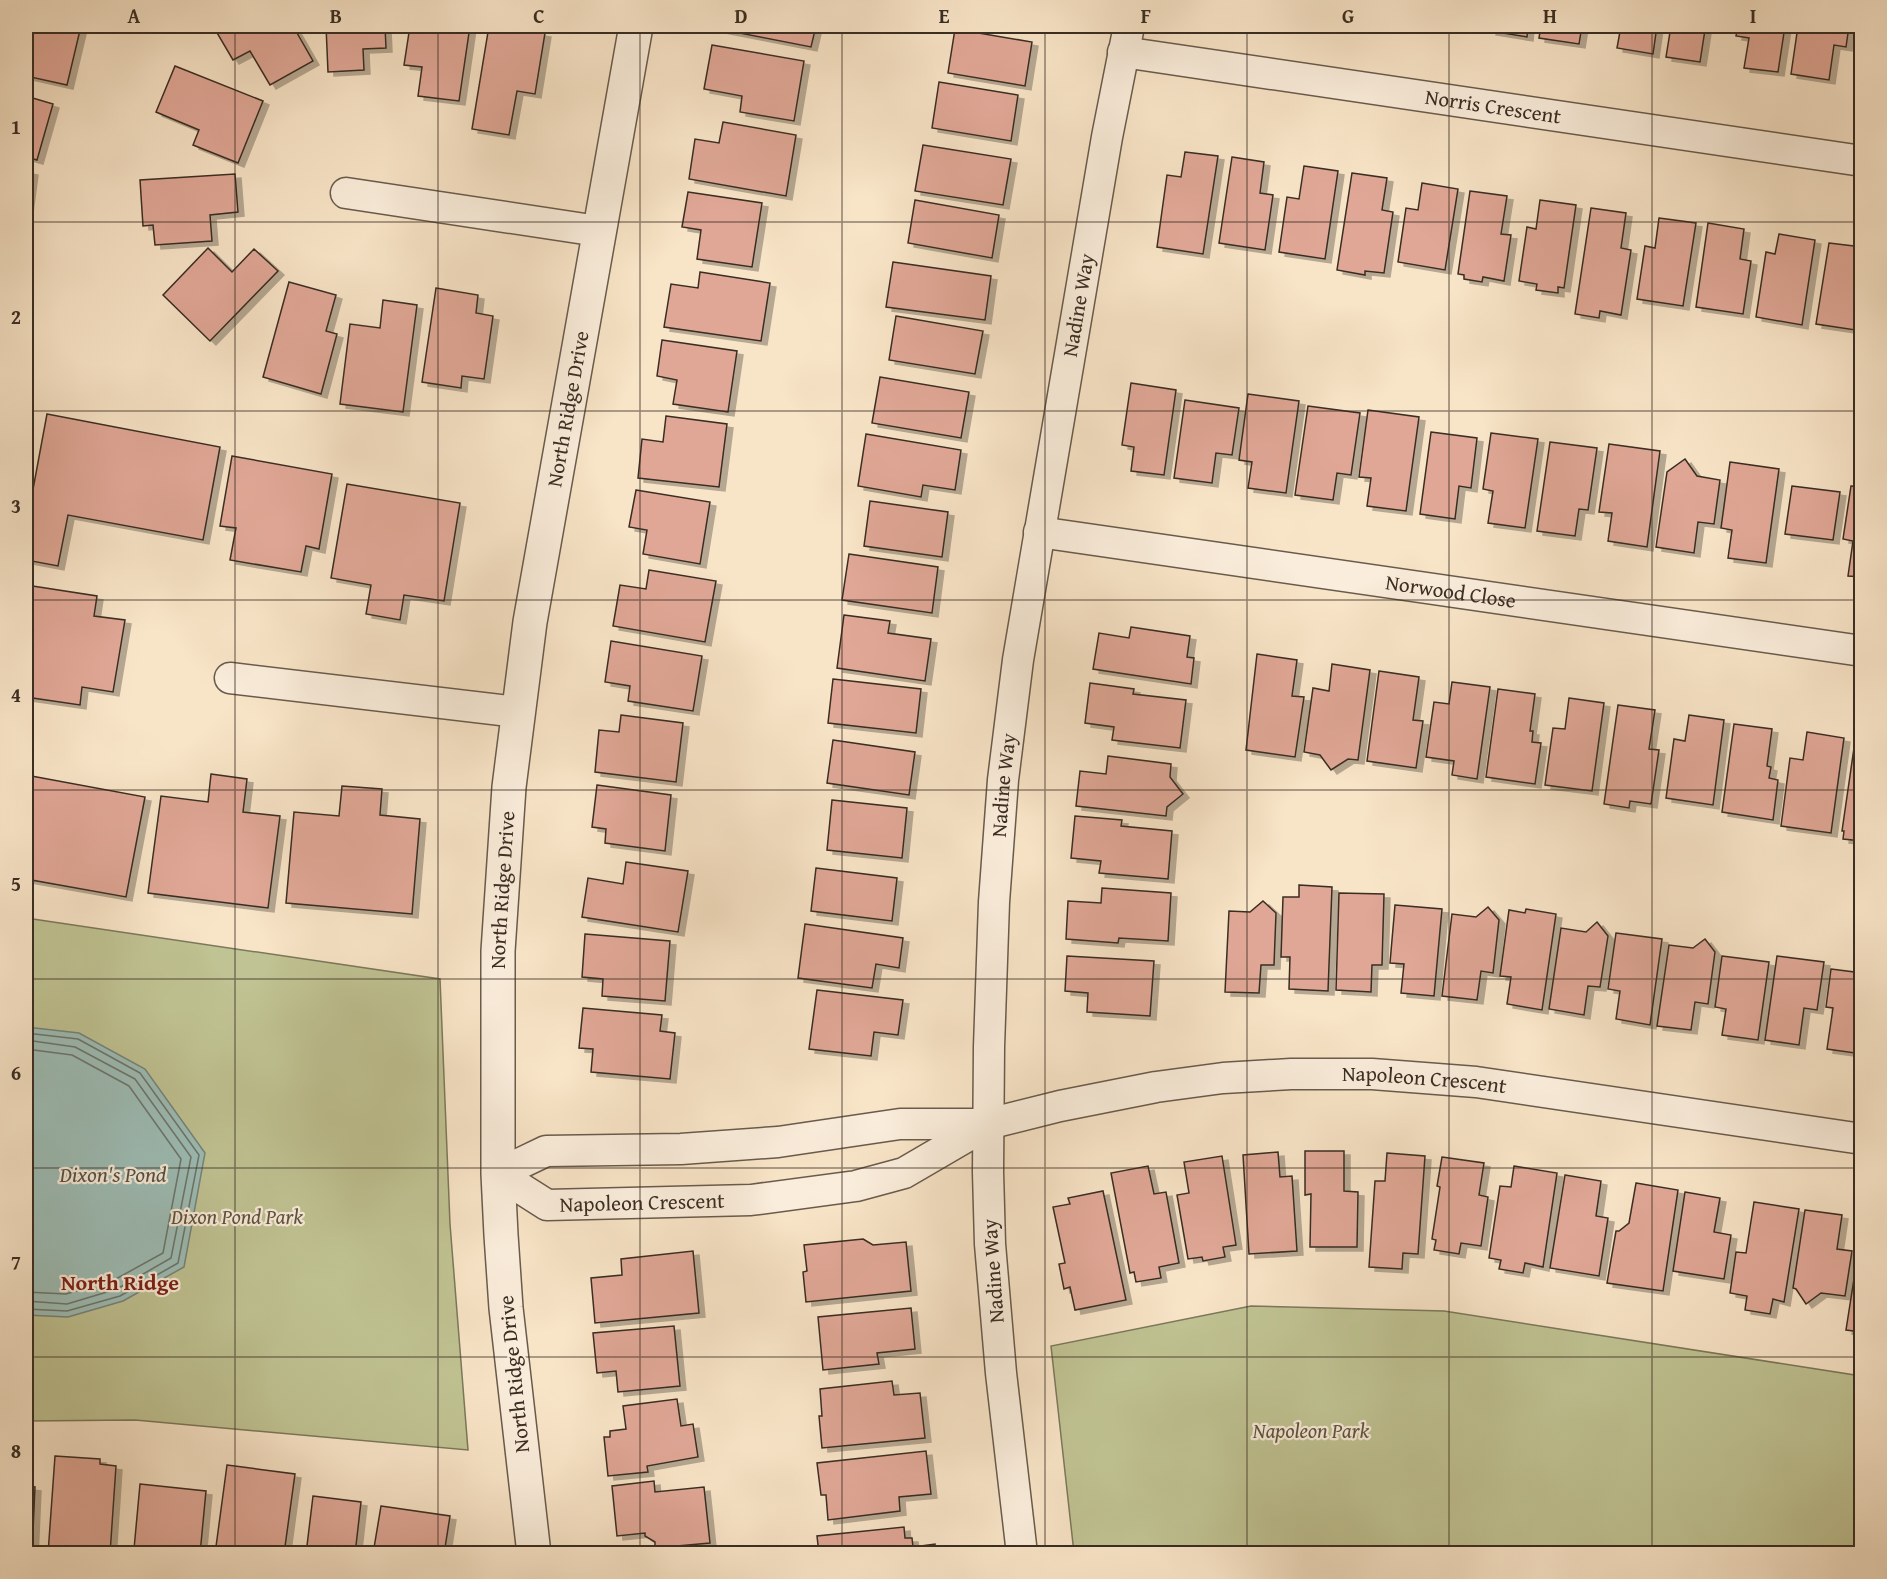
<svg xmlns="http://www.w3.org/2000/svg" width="1887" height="1579" font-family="'Gentium Book Plus',serif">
<defs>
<filter id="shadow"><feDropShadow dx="6" dy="4" stdDeviation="0" flood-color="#0004"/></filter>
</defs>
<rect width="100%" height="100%" fill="#f8e4c7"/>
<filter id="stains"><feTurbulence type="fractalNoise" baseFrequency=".00333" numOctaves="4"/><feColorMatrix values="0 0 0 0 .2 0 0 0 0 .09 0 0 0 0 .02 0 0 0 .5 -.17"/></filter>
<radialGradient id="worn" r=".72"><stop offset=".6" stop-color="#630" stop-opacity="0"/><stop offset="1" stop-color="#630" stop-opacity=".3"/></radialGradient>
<g fill="#c0c393" stroke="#7c785b" stroke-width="1.5">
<polygon points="26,918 440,979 450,1224 468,1450 135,1420 26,1421"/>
<polygon points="1251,1306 1444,1311 1861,1376 1861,1553 1074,1553 1051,1346"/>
</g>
<polygon fill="#9dbeb7" stroke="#75847c" stroke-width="1.5" points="26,1027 79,1033 145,1069 205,1153 184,1267 123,1301 68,1317 26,1315"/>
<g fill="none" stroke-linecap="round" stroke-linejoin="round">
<g stroke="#6b766d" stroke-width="1.5">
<polyline points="26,1033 78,1039 140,1073 199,1155 178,1263 120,1296 67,1311 26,1309"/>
<polyline points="26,1040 75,1047 135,1079 191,1157 171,1258 117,1289 67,1304 26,1301"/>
<polyline points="26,1049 72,1055 129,1086 181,1159 163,1253 114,1280 66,1294 26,1292"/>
</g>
</g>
<g fill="#e0a796" stroke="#392d23" stroke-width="1.5" filter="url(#shadow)">
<polygon points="26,26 81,26 67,85 26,76"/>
<polygon points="213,26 293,26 313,61 270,85 250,51 233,60"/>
<polygon points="326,26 385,26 386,48 363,49 364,70 328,72"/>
<polygon points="410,26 470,26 459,101 418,96 422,67 404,65"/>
<polygon points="489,26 504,26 545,33 535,94 517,91 509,135 472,129"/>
<polygon points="715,26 816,26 811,47 714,28"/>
<polygon points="1491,26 1528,26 1527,37 1490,31"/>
<polygon points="1541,26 1582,26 1579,44 1539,38"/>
<polygon points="1621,26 1657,26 1653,54 1617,48"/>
<polygon points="1671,26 1711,26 1705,30 1700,62 1666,57"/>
<polygon points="1738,26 1785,26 1778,72 1744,68 1749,38 1736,36"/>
<polygon points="1798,26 1849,26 1846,47 1834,45 1829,80 1791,74"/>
<polygon points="955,29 1032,42 1025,86 948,73"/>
<polygon points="712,45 804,61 794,121 740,112 742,96 704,89"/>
<polygon points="175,66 263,101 238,163 193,145 199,130 156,112"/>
<polygon points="939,82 1018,95 1011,141 932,128"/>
<polygon points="26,96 53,104 37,160 26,157"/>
<polygon points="723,122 796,135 786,196 689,179 695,139 719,143"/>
<polygon points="923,145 1011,159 1003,205 915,191"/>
<polygon points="1185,152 1218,156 1203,254 1157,247 1167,175 1181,177"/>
<polygon points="1232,157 1264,162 1260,193 1273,195 1265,250 1219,243"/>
<polygon points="1304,166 1338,171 1325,259 1279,252 1287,197 1299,199"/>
<polygon points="26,170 32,171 26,216"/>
<polygon points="1352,173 1387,178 1382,210 1393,212 1384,273 1365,271 1365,275 1337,270"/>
<polygon points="235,174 238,212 210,215 212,241 155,245 153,225 143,226 140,180"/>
<polygon points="1422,183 1458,189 1445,270 1398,262 1406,208 1418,210"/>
<polygon points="1470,191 1507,196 1501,234 1511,235 1504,281 1483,277 1482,282 1464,279 1464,275 1458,274"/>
<polygon points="688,192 762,203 752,267 697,259 701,230 682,227"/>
<polygon points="915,200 999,215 992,258 908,243"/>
<polygon points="1540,200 1576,205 1564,288 1558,287 1558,293 1536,290 1537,284 1519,281 1527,227 1536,229"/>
<polygon points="1591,208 1626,213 1621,248 1631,250 1621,315 1600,311 1599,318 1575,314"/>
<polygon points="1659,218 1696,223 1683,306 1637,299 1645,246 1655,248"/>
<polygon points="1708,223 1744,229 1740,259 1751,261 1743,314 1696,307"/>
<polygon points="1779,234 1815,240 1802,325 1756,317 1766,252 1775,254"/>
<polygon points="1829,243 1862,247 1860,275 1862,275 1862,331 1816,324"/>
<polygon points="208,248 232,272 254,249 278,271 210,341 163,295"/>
<polygon points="893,262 991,276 985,320 886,307"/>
<polygon points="700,272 770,283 761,341 664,327 671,284 698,288"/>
<polygon points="289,282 336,295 326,331 337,334 321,394 263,377"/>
<polygon points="436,288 478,295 476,313 493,316 484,379 462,376 461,388 422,382"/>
<polygon points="383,300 417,305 403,412 340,404 350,324 380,328"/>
<polygon points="896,316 983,331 975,374 889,360"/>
<polygon points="662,340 737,351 728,412 673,404 677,380 657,376"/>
<polygon points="880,377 969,392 961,438 872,423"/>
<polygon points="1131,383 1176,390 1164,475 1131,471 1134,447 1122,445"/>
<polygon points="1248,394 1299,401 1286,493 1248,488 1252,462 1239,460"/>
<polygon points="1185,400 1239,408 1232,455 1216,453 1212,483 1174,478"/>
<polygon points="1308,406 1360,413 1351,475 1337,473 1333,500 1295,495"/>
<polygon points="1368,410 1419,417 1406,511 1367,506 1371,478 1359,477"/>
<polygon points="47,414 220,447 203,540 68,515 58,566 26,560 26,527"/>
<polygon points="666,416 727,424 719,487 638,478 642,439 663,442"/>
<polygon points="1431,432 1477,438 1471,488 1459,486 1455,519 1420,514"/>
<polygon points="1491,433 1538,439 1525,528 1488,523 1493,491 1483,489"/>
<polygon points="866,434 961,450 955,490 923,485 921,497 858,486"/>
<polygon points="1550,442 1597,448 1588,510 1579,509 1575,536 1537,531"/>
<polygon points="1609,444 1660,451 1647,547 1608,541 1612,513 1599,512"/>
<polygon points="232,456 332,474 319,549 306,546 301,572 230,560 236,528 220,526"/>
<polygon points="1685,459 1697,476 1720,480 1714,524 1698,522 1694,553 1656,547 1667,472"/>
<polygon points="1730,462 1779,469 1766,563 1728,558 1732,530 1721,528"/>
<polygon points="347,484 460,503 444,601 404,595 400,620 366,614 371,585 331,578"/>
<polygon points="1792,486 1840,492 1833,540 1785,534"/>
<polygon points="1851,486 1862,487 1862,577 1848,576 1853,541 1843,539"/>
<polygon points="636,490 710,502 700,564 643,554 647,530 629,527"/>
<polygon points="870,501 948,512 942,557 864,546"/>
<polygon points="849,554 938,567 932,613 842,600"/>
<polygon points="649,570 716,581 705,642 613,626 620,585 646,589"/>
<polygon points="26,585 97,596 94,616 125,620 113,692 82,687 80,705 26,697"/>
<polygon points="844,615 890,621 888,633 931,639 925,681 837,668"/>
<polygon points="1131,627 1190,636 1187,657 1194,658 1191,684 1093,669 1099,633 1129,638"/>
<polygon points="611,641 702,656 693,711 628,701 630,686 605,682"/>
<polygon points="1257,654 1297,660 1292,696 1304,697 1295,757 1246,750"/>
<polygon points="1332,664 1370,670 1358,760 1348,759 1331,770 1320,755 1304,752 1313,688 1329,691"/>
<polygon points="1379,671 1419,677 1413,720 1423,721 1416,768 1367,761"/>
<polygon points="833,679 921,689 916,733 828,723"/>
<polygon points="1452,682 1490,687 1477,779 1452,775 1454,761 1426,757 1434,702 1449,704"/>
<polygon points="1090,683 1134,689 1133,694 1186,700 1180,748 1112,740 1114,727 1085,723"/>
<polygon points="1498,689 1535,694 1530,731 1533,731 1532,742 1541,743 1535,784 1486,777"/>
<polygon points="1569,698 1604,703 1592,791 1545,785 1553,728 1565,729"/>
<polygon points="1618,705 1655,710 1649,749 1659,750 1651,804 1630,801 1629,808 1604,804"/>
<polygon points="621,715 683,723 676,782 595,772 599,730 619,732"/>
<polygon points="1689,715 1724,720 1713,805 1666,798 1674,739 1685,741"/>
<polygon points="1734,724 1772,729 1767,766 1771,767 1769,778 1778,780 1773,820 1722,812"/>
<polygon points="1807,732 1844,738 1831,833 1781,826 1790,758 1803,760"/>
<polygon points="833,740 915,752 909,795 827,783"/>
<polygon points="1855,741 1862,742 1862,841 1843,839 1844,831 1842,831"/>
<polygon points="1108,756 1171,764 1170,777 1183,794 1167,807 1166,816 1076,806 1080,771 1106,774"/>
<polygon points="211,774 247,779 243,812 280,816 268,908 148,893 161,796 208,802"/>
<polygon points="26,775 145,797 126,897 26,879"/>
<polygon points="597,785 671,795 665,851 605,843 606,829 592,827"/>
<polygon points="342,786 382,789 380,815 420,819 412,914 286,903 294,812 339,816"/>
<polygon points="832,800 907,808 902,858 827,850"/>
<polygon points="1075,816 1122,820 1121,826 1172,831 1168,879 1099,873 1101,861 1071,858"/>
<polygon points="626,862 688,871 678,932 582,917 588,878 623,884"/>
<polygon points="816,868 897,878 892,921 811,911"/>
<polygon points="1299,885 1332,887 1328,991 1289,989 1290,957 1281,957 1283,897 1299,897"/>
<polygon points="1102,888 1171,893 1168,941 1119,938 1118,943 1066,939 1068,901 1101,903"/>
<polygon points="1339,893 1384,894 1382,965 1372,965 1371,992 1336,990"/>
<polygon points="1263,901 1276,913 1274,965 1261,965 1259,993 1225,992 1229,911 1250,912"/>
<polygon points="1395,905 1442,909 1434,996 1401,993 1404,964 1390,963"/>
<polygon points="1488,907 1499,920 1493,973 1481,971 1477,1000 1442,996 1452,914 1476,917"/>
<polygon points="1526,909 1556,914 1542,1010 1507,1004 1511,977 1500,976 1509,910 1525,913"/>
<polygon points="1597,922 1608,936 1600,987 1588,986 1584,1015 1549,1009 1561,928 1586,932"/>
<polygon points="805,924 903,938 899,968 876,964 872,988 798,978"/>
<polygon points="1616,933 1662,939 1650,1025 1616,1019 1620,991 1608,989"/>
<polygon points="585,934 670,941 665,1001 602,996 603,979 582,977"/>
<polygon points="1705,939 1715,952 1708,1004 1695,1002 1691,1030 1657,1026 1669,945 1693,948"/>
<polygon points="1067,956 1154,961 1150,1016 1087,1012 1088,993 1065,991"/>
<polygon points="1722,956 1769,962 1758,1040 1722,1035 1726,1009 1715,1007"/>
<polygon points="1777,956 1824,962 1817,1010 1804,1008 1799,1045 1765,1040"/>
<polygon points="1831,969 1862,973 1862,1054 1827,1049 1833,1008 1826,1007"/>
<polygon points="817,990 903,1000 898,1035 874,1032 871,1056 809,1049"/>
<polygon points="583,1008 662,1015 660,1031 675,1033 670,1079 591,1072 593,1049 579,1048"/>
<polygon points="1305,1151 1344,1151 1344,1191 1358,1192 1357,1247 1310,1247 1311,1194 1305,1195"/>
<polygon points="1278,1152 1280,1177 1292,1176 1297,1251 1249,1254 1243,1155"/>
<polygon points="1387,1153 1425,1156 1418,1254 1403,1253 1402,1269 1369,1267 1375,1181 1385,1181"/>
<polygon points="1222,1156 1236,1245 1223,1247 1225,1257 1203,1261 1202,1257 1188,1259 1177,1195 1189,1193 1184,1162"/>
<polygon points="1442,1157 1484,1163 1479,1195 1488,1197 1481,1246 1461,1243 1459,1254 1434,1250 1436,1240 1432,1239 1440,1187 1437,1186"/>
<polygon points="1148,1166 1154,1194 1166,1192 1179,1263 1159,1267 1161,1278 1136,1282 1134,1272 1130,1273 1111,1173"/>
<polygon points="1514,1166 1557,1173 1543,1267 1525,1263 1523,1273 1499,1269 1501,1260 1489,1258 1500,1186 1511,1187"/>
<polygon points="1565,1175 1601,1181 1596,1216 1608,1218 1599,1276 1550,1268"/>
<polygon points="1636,1183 1678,1190 1663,1291 1607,1283 1616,1231 1619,1231 1629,1223"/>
<polygon points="1103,1191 1126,1300 1075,1310 1070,1287 1064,1289 1059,1264 1065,1263 1053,1207 1070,1204 1068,1198"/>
<polygon points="1685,1192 1720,1198 1714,1232 1731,1235 1724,1279 1673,1271"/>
<polygon points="1754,1202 1799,1209 1784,1302 1773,1299 1770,1314 1745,1310 1747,1296 1730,1293 1736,1252 1746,1253"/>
<polygon points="1805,1210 1842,1215 1837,1249 1852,1251 1845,1296 1821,1293 1806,1304 1796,1289 1793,1288"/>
<polygon points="863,1239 873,1245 906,1242 911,1291 806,1302 803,1272 807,1271 804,1245"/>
<polygon points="693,1251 699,1313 595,1323 591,1278 622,1275 621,1259"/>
<polygon points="1858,1253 1862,1254 1862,1332 1846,1330"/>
<polygon points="911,1308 915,1349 877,1353 879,1364 823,1370 818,1317"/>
<polygon points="674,1326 680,1386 618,1392 616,1371 597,1373 593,1333"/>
<polygon points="892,1381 894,1395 920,1393 925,1438 822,1448 819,1416 822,1416 820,1389"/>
<polygon points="677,1399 681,1426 693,1424 698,1457 647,1466 648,1472 608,1476 604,1437 610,1437 610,1431 626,1429 623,1406"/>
<polygon points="926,1451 931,1494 899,1497 900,1511 828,1520 826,1495 821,1495 817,1463"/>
<polygon points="55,1456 100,1459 100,1464 116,1466 110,1554 48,1554"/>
<polygon points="227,1465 295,1474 284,1554 215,1554"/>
<polygon points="654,1481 655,1492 704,1487 710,1543 655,1548 655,1542 645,1536 645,1533 617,1536 612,1486"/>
<polygon points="140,1484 206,1491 200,1554 164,1554 134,1549"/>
<polygon points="26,1486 35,1487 32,1554 26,1554"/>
<polygon points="313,1496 361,1502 355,1554 306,1554"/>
<polygon points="381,1506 450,1516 444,1554 373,1554"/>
<polygon points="904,1527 905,1538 912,1538 913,1547 935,1544 935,1554 819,1554 817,1536"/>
</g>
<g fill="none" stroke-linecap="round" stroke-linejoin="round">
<defs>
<g id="minor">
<path id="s1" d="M1123,52L1862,161"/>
<polyline points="346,193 598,231"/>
<path id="s2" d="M1039,532L1862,651"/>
<polyline points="230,678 518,712"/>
<path id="s3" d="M498,1174L546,1151L681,1149L778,1142L900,1124H988L1060,1106L1156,1087L1223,1078L1291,1074H1372L1476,1082L1862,1139"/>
<path id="s4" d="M498,1174L547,1205L751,1200L856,1186L904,1173L988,1124"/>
<path id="s5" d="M1022,1554L1001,1373L990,1244L988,1172L989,1047L994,902L1003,780L1018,660L1107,137L1129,26"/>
</g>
<g id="tertiary">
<path id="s6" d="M534,1554L506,1308L501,1235L498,1174V951L509,787L530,622L636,26"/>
</g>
</defs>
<use href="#minor" stroke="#695b4c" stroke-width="33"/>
<use href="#tertiary" stroke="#695b4c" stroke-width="36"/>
<use href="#minor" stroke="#faeddb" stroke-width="30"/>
<use href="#tertiary" stroke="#faeddb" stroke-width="33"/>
</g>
<path fill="none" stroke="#392d23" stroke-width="1.5" stroke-opacity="0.55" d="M235,26V1554M438,26V1554M640,26V1554M842,26V1554M1045,26V1554M1247,26V1554M1449,26V1554M1652,26V1554M26,222H1862M26,411H1862M26,600H1862M26,790H1862M26,979H1862M26,1168H1862M26,1357H1862"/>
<g text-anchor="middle" stroke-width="4.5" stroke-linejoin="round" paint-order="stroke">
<g font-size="21" fill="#392d23" stroke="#faeddb">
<text dy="7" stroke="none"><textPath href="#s1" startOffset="374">Norris Crescent</textPath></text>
<text dy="7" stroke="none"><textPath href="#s5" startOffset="1257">Nadine Way</textPath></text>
<text dy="7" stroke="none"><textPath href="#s6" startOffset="1152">North Ridge Drive</textPath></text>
<text dy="7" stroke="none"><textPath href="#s2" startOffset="416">Norwood Close</textPath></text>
<text dy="7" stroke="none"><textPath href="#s5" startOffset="771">Nadine Way</textPath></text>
<text dy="7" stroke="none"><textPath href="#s6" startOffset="666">North Ridge Drive</textPath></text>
<text dy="7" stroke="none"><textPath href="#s3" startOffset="938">Napoleon Crescent</textPath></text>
<text dy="7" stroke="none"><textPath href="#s4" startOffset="153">Napoleon Crescent</textPath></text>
<text transform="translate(993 1271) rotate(-94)" y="7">Nadine Way</text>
<text transform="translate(514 1374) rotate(-96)" y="7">North Ridge Drive</text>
</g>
<g font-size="21" font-style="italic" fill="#5b523f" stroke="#faeddb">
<text x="237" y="1224">Dixon Pond Park</text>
<text x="1311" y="1438">Napoleon Park</text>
</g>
<g font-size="22" font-style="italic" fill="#525148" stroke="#faeddb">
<text x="113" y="1182">Dixon's Pond</text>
</g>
<g font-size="22" font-weight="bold" fill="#7a1f14" stroke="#faeddb">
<text x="120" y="1290">North Ridge</text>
</g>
</g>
<rect width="1887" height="1579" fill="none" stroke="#f8e4c7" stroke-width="66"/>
<rect x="33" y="33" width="1821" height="1513" fill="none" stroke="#392d23" stroke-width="2"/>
<g font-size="20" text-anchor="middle" font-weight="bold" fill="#392d23">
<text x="134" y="23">A</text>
<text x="336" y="23">B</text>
<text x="539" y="23">C</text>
<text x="741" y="23">D</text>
<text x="944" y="23">E</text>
<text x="1146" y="23">F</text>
<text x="1348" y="23">G</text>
<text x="1550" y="23">H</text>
<text x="1753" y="23">I</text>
<text x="16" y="134">1</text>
<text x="16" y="324">2</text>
<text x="16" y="513">3</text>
<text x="16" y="702">4</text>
<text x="16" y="891">5</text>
<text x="16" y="1080">6</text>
<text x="16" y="1269">7</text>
<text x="16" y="1458">8</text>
</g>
<rect width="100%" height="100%" filter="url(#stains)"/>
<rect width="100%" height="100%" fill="url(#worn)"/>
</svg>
